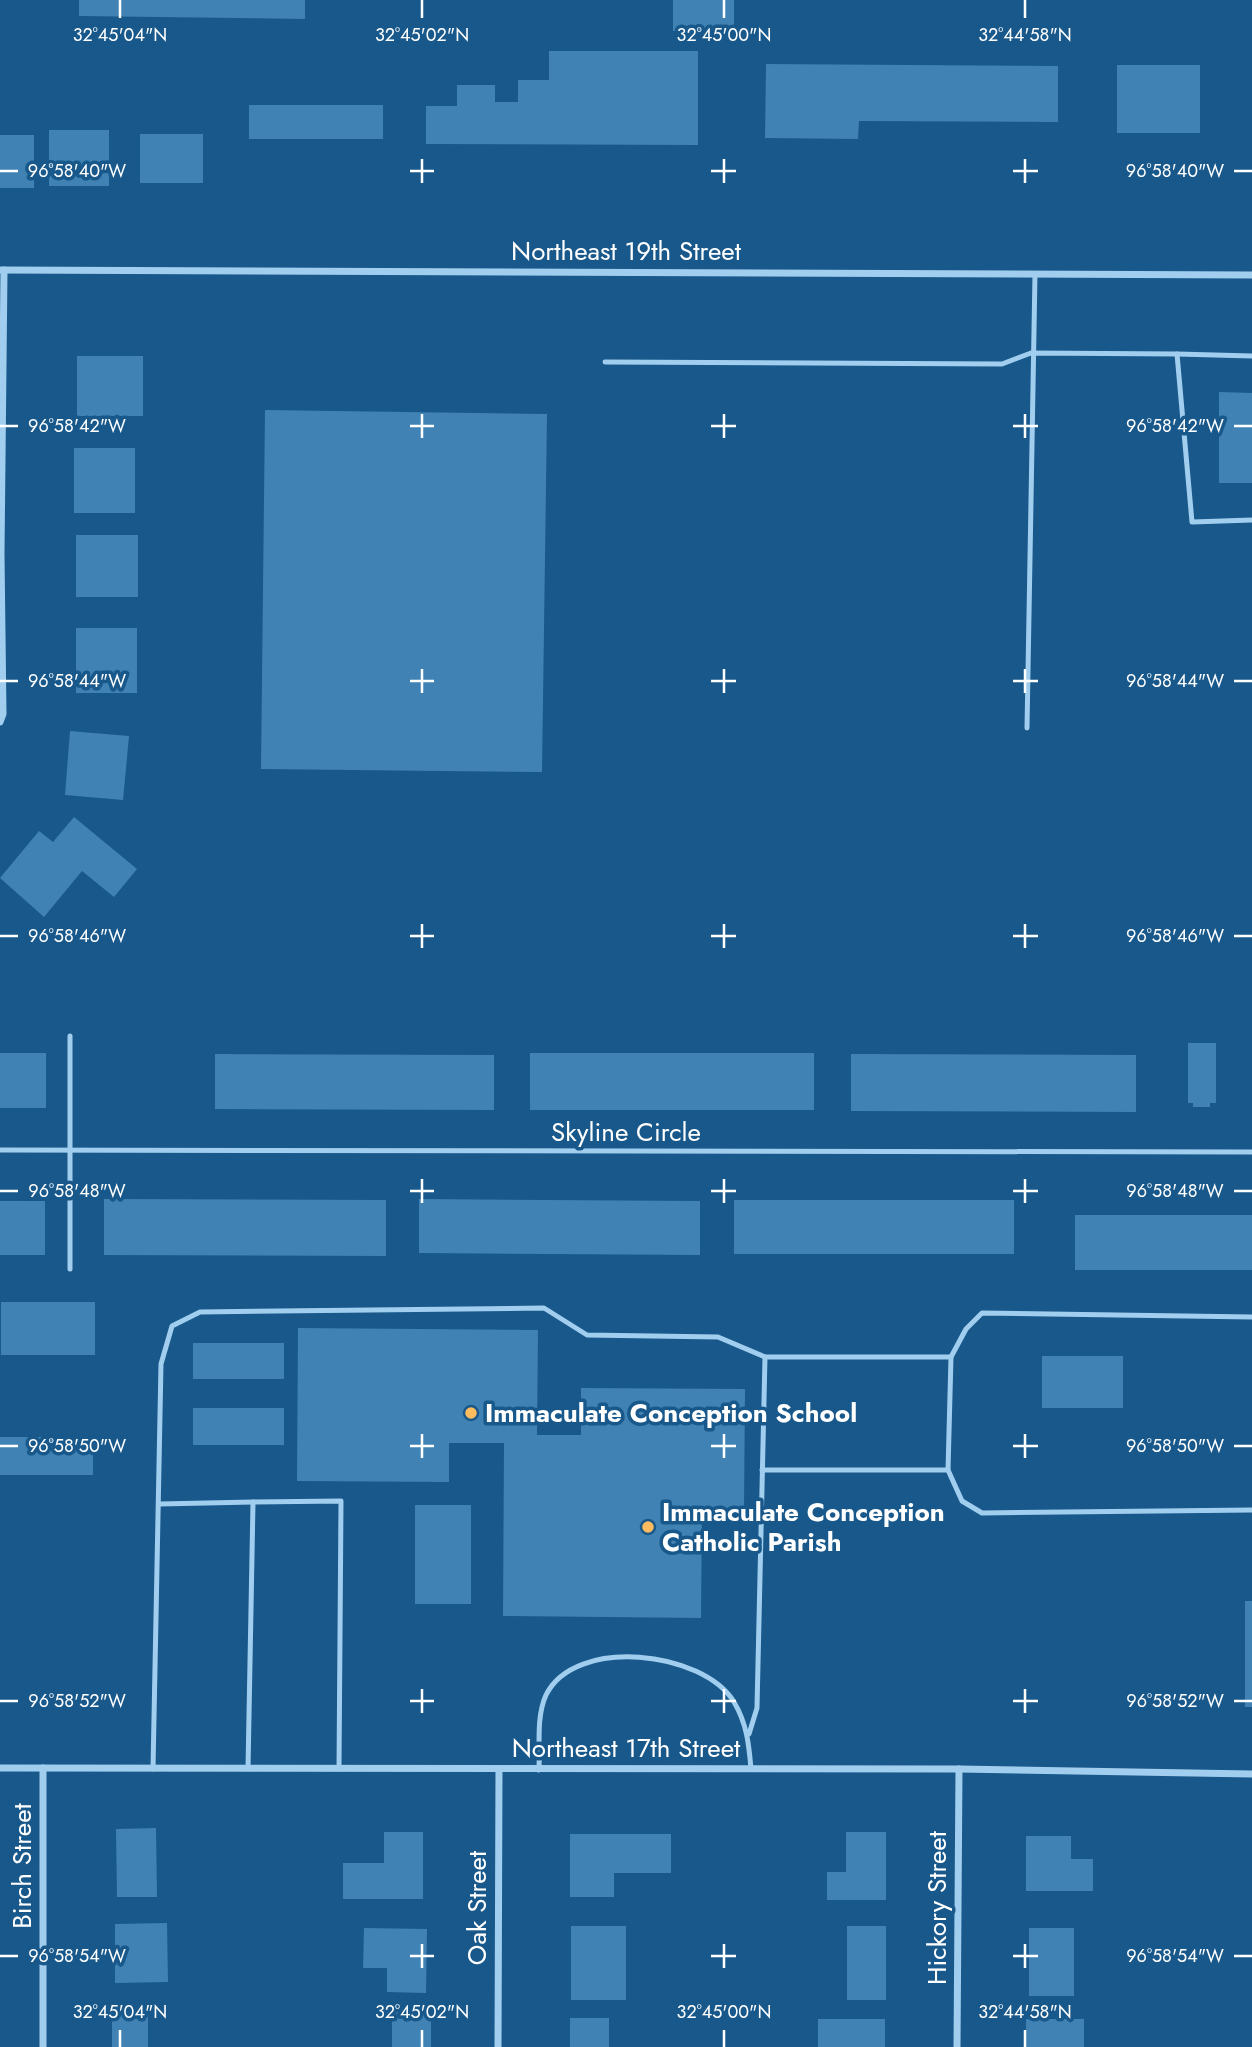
<svg xmlns="http://www.w3.org/2000/svg" width="1252" height="2047" font-family="Jost,sans-serif">
<rect width="100%" height="100%" fill="#18588b"/>
<g fill="#4082b3">
<polygon points="79,0 305,0 305,19 79,16"/>
<rect x="673" y="0" width="61" height="31"/>
<polygon points="549,51 698,51 698,145 426,144 426,106 457,106 457,85 495,85 495,102 518,102 518,80 549,80"/>
<polygon points="766,64 1058,66 1058,122 859,121 858,139 765,138"/>
<rect x="1117" y="65" width="83" height="68"/>
<rect x="249" y="105" width="134" height="34"/>
<rect x="49" y="130" width="60" height="56"/>
<rect x="140" y="134" width="63" height="49"/>
<rect x="0" y="135" width="34" height="53"/>
<rect x="77" y="356" width="66" height="60"/>
<polygon points="1219,392 1252,393 1252,483 1219,483"/>
<polygon points="265,410 547,414 542,772 261,769"/>
<rect x="74" y="448" width="61" height="65"/>
<rect x="76" y="535" width="62" height="62"/>
<rect x="76" y="628" width="61" height="65"/>
<polygon points="70,731 129,736 123,800 65,795"/>
<polygon points="74,817 137,869 114,897 82,871 44,917 0,878 39,831 53,842"/>
<polygon points="1188,1043 1216,1043 1216,1103 1210,1103 1210,1107 1193,1107 1193,1103 1188,1103"/>
<rect x="0" y="1053" width="46" height="55"/>
<rect x="530" y="1053" width="284" height="57"/>
<polygon points="215,1054 494,1055 494,1110 215,1109"/>
<polygon points="851,1054 1136,1055 1136,1112 851,1111"/>
<polygon points="104,1199 386,1200 386,1256 104,1255"/>
<polygon points="419,1199 700,1201 700,1255 419,1253"/>
<rect x="734" y="1200" width="280" height="54"/>
<rect x="0" y="1201" width="45" height="54"/>
<rect x="1075" y="1215" width="177" height="55"/>
<rect x="1" y="1302" width="94" height="53"/>
<polygon points="298,1328 538,1330 537,1435 581,1435 581,1388 745,1389 744,1511 702,1511 701,1618 503,1616 504,1443 449,1443 449,1482 297,1481"/>
<rect x="193" y="1343" width="91" height="36"/>
<rect x="1042" y="1356" width="81" height="52"/>
<rect x="193" y="1408" width="91" height="37"/>
<rect x="0" y="1437" width="93" height="38"/>
<rect x="415" y="1505" width="56" height="99"/>
<rect x="1245" y="1601" width="7" height="106"/>
<polygon points="156,1828 157,1897 117,1897 116,1829"/>
<polygon points="384,1832 423,1832 423,1899 343,1899 343,1863 384,1863"/>
<polygon points="846,1832 886,1832 886,1900 827,1900 827,1872 846,1872"/>
<polygon points="570,1834 671,1834 671,1873 614,1873 614,1897 570,1897"/>
<polygon points="1026,1836 1071,1836 1071,1859 1093,1859 1093,1891 1026,1891"/>
<polygon points="167,1923 168,1982 115,1983 115,1924"/>
<rect x="571" y="1926" width="55" height="74"/>
<rect x="847" y="1926" width="39" height="74"/>
<polygon points="364,1928 427,1929 426,1993 387,1992 387,1968 363,1968"/>
<rect x="1029" y="1928" width="45" height="68"/>
<rect x="112" y="2011" width="36" height="36"/>
<rect x="392" y="2012" width="39" height="35"/>
<rect x="570" y="2018" width="39" height="29"/>
<rect x="818" y="2019" width="67" height="28"/>
<rect x="1026" y="2019" width="58" height="28"/>
</g>
<g fill="none" stroke-linecap="round" stroke-linejoin="round">
<g stroke="#a1ceee" stroke-width="5">
<polyline points="1177,354 1252,356"/>
<polyline points="605,362 1002,364 1031,353 1177,354 1192,522 1252,520"/>
<polyline points="1027,728 1035,274"/>
<polyline points="0,1150 1252,1152"/>
<polyline points="70,1269 70,1036"/>
<polyline points="1252,1317 982,1313 966,1329 951,1357 948,1470 962,1501 982,1513 1252,1510"/>
<polyline points="762,1470 948,1470"/>
<polyline points="159,1504 253,1502"/>
<polyline points="749,1734 757,1708 765,1357 951,1357"/>
<polyline points="153,1769 161,1364 172,1326 200,1312 544,1308 587,1335 718,1337 765,1357"/>
<polyline points="248,1769 253,1502 341,1501 339,1769"/>
<path d="M539,1770C540,1746 536,1717 546,1695C575,1636 703,1651 734,1702C747,1724 749,1745 751,1769"/>
</g>
<g stroke="#a1ceee" stroke-width="7">
<polyline points="0,270 1252,275"/>
<polyline points="0,722 3,714 1,554 4,270"/>
<polyline points="0,1768 959,1769 1252,1774"/>
<polyline points="43,1768 43,2047"/>
<polyline points="498,2047 499,1770"/>
<polyline points="957,2047 959,1769"/>
</g>
</g>
<path fill="none" stroke="#fff" stroke-width="2.5" d="M120,0V18M422,0V18M724,0V18M1025,0V18M422,159V183M724,159V183M1025,159V183M0,171H18M410,171H434M711,171H736M1013,171H1038M1234,171H1252M422,414V438M724,414V438M1025,414V438M0,426H18M410,426H434M711,426H736M1013,426H1038M1234,426H1252M422,669V693M724,669V693M1025,669V693M0,681H18M410,681H434M711,681H736M1013,681H1038M1234,681H1252M422,924V948M724,924V948M1025,924V948M0,936H18M410,936H434M711,936H736M1013,936H1038M1234,936H1252M422,1179V1203M724,1179V1203M1025,1179V1203M0,1191H18M410,1191H434M711,1191H736M1013,1191H1038M1234,1191H1252M422,1434V1458M724,1434V1458M1025,1434V1458M0,1446H18M410,1446H434M711,1446H736M1013,1446H1038M1234,1446H1252M422,1689V1713M724,1689V1713M1025,1689V1713M0,1701H18M410,1701H434M711,1701H736M1013,1701H1038M1234,1701H1252M422,1944V1968M724,1944V1968M1025,1944V1968M0,1956H18M410,1956H434M711,1956H736M1013,1956H1038M1234,1956H1252M120,2030V2047M422,2030V2047M724,2030V2047M1025,2030V2047"/>
<g fill="#ffbc5e" stroke="#18588b" stroke-width="2.5">
<circle cx="471" cy="1413" r="7"/>
<circle cx="648" cy="1527" r="7"/>
</g>
<g text-anchor="middle" stroke-width="7" stroke-linejoin="round" paint-order="stroke">
<g font-size="26" fill="#fff" stroke="#18588b">
<text x="626" y="260">Northeast 19th Street</text>
<text x="626" y="1141">Skyline Circle</text>
<text x="626" y="1757">Northeast 17th Street</text>
<text transform="translate(22 1866) rotate(-90)" y="9">Birch Street</text>
<text transform="translate(477 1908) rotate(-90)" y="9">Oak Street</text>
<text transform="translate(937 1908) rotate(-90)" y="9">Hickory Street</text>
</g>
<g font-size="26" font-weight="bold" fill="#fff" stroke="#18588b" text-anchor="start">
<text x="485" y="1422">Immaculate Conception School</text>
<text x="662" y="1521">Immaculate Conception<tspan x="662" dy="30">Catholic Parish</tspan></text>
</g>
</g>
<g font-size="18" text-anchor="middle" fill="#fff" stroke="#18588b" stroke-width="7" stroke-linejoin="round" paint-order="stroke">
<text x="120" y="41">32°45'04"N</text>
<text x="422" y="41">32°45'02"N</text>
<text x="724" y="41">32°45'00"N</text>
<text x="1025" y="41">32°44'58"N</text>
<text x="1175" y="177">96°58'40"W</text>
<text x="77" y="177">96°58'40"W</text>
<text x="1175" y="432">96°58'42"W</text>
<text x="77" y="432">96°58'42"W</text>
<text x="1175" y="687">96°58'44"W</text>
<text x="77" y="687">96°58'44"W</text>
<text x="1175" y="942">96°58'46"W</text>
<text x="77" y="942">96°58'46"W</text>
<text x="1175" y="1197">96°58'48"W</text>
<text x="77" y="1197">96°58'48"W</text>
<text x="1175" y="1452">96°58'50"W</text>
<text x="77" y="1452">96°58'50"W</text>
<text x="1175" y="1707">96°58'52"W</text>
<text x="77" y="1707">96°58'52"W</text>
<text x="1175" y="1962">96°58'54"W</text>
<text x="77" y="1962">96°58'54"W</text>
<text x="120" y="2018">32°45'04"N</text>
<text x="422" y="2018">32°45'02"N</text>
<text x="724" y="2018">32°45'00"N</text>
<text x="1025" y="2018">32°44'58"N</text>
</g>
</svg>
